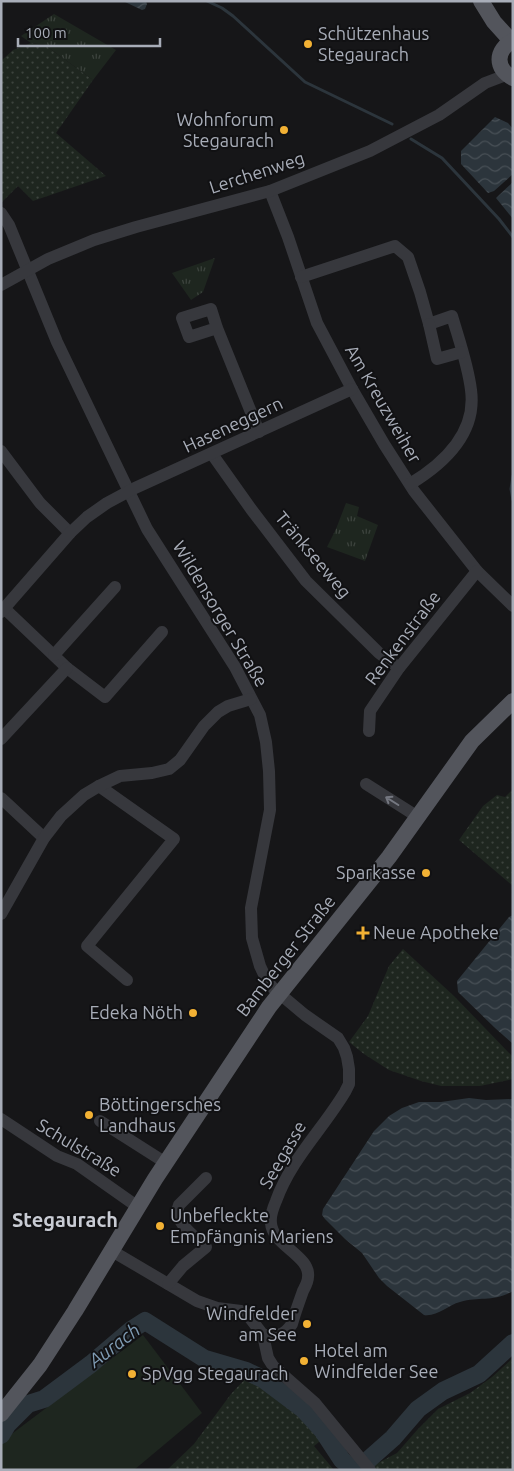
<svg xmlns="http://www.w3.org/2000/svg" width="514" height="1471" font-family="Ubuntu,sans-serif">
<defs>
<pattern id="grass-dots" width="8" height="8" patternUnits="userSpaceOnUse" patternTransform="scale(1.25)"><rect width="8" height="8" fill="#1e261f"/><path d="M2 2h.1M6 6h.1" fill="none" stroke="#3c433d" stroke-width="1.8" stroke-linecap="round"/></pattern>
<pattern id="park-tufts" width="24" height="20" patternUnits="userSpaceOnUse" patternTransform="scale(1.25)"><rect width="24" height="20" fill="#1e261f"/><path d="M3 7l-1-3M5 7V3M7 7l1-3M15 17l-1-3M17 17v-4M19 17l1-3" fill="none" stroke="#3c433d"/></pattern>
<pattern id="water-waves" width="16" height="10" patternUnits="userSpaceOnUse" patternTransform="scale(1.25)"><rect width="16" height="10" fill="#2c353c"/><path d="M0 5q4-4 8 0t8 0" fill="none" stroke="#485056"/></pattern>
</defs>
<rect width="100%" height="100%" fill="#161618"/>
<g fill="url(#grass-dots)">
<polygon points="31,43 45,45 93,80 56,133 106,176 33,201 18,186 2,202 1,61 13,50"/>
<polygon points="513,789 513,886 459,840 483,806 497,795 505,797"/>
<polygon points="403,949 454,996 513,1057 513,1079 480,1086 441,1086 421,1081 389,1070 364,1054 349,1042 368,1016 389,966"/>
<polygon points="513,1358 513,1470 375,1470 372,1466 397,1453 418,1429 438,1409 470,1393 492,1377"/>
<polygon points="247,1377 278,1394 301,1413 324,1438 314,1446 334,1470 167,1470 194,1444 231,1394"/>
</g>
<g fill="url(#park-tufts)">
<polygon points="54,14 116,50 93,80 45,45 31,43 21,36"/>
<polygon points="215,258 203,292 191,300 172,273"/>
<polygon points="346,503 359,507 357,516 378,525 365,561 327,547 336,529"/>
</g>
<polygon fill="#1e261f" points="143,1335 202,1413 134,1470 1,1470 1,1442"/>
<g fill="url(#water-waves)">
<polygon points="123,1 146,1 147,4 145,9 142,10"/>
<polygon points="495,117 508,123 513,129 513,174 494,191 488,193 461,164 461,151"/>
<polygon points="513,182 513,219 496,198"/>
<polygon points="513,915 513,1044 495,1028 458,992 457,981 509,917"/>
<path d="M469,1098L486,1100L513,1099V1291C492,1303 480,1296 460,1302C448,1305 437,1317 424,1315L387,1286L379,1278L362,1253L345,1239L325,1219L322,1215L323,1209L374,1131L389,1116L402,1108L419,1102H441Z"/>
</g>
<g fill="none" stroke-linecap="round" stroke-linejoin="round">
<g stroke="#2c353c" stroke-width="3">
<polyline points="207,1 222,8 233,16 305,82 392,124"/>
<polyline points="411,139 442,158 499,219 513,237"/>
<polyline points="513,476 511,489 513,500"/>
<polyline points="358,1469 359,1470"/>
</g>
<polyline stroke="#2c353c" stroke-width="18" points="1,1435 7,1425 28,1404 44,1399 91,1364 131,1330 145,1321 205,1359 246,1371 263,1379 303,1409 323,1431 342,1460 352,1468 358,1469 393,1438 418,1409 443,1391 479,1374 513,1343"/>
<g stroke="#37383d" stroke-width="12">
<polyline points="270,191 288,237 317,323 352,389 384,444 414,491 477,571 513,606"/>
<path d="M1,213L9,225L57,342L147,529L235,667L260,715L266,742L269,771L270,810L251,908L252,938L260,966L267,981L274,989L305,1015L338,1038L344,1048L347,1057L349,1069V1084L345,1092C323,1129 291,1159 276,1201C273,1208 270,1216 271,1223C272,1245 311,1256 308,1277C308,1282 305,1287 303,1291C299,1302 295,1313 292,1324C283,1337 278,1335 263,1335"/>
<path d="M301,277L395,246L408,257L420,292L429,324L452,316C459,340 468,365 471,390C477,434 443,464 410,484"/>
<polyline points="1,285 48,259 94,240 136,227 270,191 370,151 439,115 485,83 506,75"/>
<polyline points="429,324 437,359 462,352"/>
<polyline points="217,328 189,337 182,318 211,309 217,328 259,432"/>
<polyline points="1,451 40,503 70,533"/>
<polyline points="212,454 251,509 306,581 379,653 399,668"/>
<polyline points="4,608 67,668 105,697 162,632"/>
<polyline points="1,612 70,533 87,517 107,503 135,488 352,389"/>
<polyline points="54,655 115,587"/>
<polyline points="369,731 370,711 399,668 477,571"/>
<polyline points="1,739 67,668"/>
<polyline points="366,784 418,817"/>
<polyline points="99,786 174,839 87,946 127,980"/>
<polyline points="1,798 44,838"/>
<polyline points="1,914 44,838 61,816 84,795 99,786 120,776 152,773 169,769 180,760 204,726 218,712 228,706 251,699"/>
<polyline points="1,1119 57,1156 77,1164 138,1207"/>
<polyline points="100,1121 166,1163"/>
<polyline points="112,1251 197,1301 217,1308 241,1311 247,1314 263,1335 268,1358 273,1366 315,1403 370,1470"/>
<path d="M168,1284L183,1266L206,1247C195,1237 172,1221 179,1205L206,1178"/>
</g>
<g stroke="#53555c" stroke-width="16">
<polyline points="481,1 494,22 512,42"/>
<path d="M513,41C495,50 495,69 513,78"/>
<polyline points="1,1414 40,1365 75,1311 155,1179 269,1007 389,857 472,741 513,701"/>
</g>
</g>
<defs><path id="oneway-shaft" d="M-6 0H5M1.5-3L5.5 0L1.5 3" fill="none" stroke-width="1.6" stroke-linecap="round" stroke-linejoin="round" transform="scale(1.25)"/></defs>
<use stroke="#757881" href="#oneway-shaft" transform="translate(392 801) rotate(-148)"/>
<g fill="#f2b134" stroke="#111113" stroke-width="2">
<circle cx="308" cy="44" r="5"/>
<circle cx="284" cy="130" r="5"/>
<circle cx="426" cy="873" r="5"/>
<path d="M360.5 925.5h5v5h5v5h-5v5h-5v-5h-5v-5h5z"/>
<circle cx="193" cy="1013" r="5"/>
<circle cx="89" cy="1115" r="5"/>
<circle cx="160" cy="1226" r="5"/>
<circle cx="307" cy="1324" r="5"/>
<circle cx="304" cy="1361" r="5"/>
<circle cx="132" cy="1374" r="5"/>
</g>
<g text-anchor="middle" stroke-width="4" stroke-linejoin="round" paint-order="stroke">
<g font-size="18" fill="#a8adb8" stroke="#111113" text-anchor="start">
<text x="318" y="40">Schützenhaus<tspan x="318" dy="21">Stegaurach</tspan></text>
<text x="274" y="126" text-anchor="end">Wohnforum<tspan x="274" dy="21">Stegaurach</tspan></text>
<text x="416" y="879" text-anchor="end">Sparkasse</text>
<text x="373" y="939">Neue Apotheke</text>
<text x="183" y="1019" text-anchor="end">Edeka Nöth</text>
<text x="99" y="1111">Böttingersches<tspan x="99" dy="21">Landhaus</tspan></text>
<text x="170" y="1222">Unbefleckte<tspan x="170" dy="21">Empfängnis Mariens</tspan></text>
<text x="297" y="1320" text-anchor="end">Windfelder<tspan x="297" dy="21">am See</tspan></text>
<text x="314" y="1357">Hotel am<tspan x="314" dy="21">Windfelder See</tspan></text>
<text x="142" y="1380">SpVgg Stegaurach</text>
</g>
<g font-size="18" fill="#a8adb8" stroke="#111113">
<text transform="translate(257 173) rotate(-18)" y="6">Lerchenweg</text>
<text transform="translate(383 404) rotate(60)" y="6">Am Kreuzweiher</text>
<text transform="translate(233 425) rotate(-25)" y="6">Haseneggern</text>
<text transform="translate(313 555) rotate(50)" y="6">Tränkseeweg</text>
<text transform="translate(220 614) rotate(59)" y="6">Wildensorger Straße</text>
<text transform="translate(403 638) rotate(-53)" y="6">Renkenstraße</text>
<text transform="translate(286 956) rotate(-52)" y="6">Bamberger Straße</text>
<text transform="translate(79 1148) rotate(31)" y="6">Schulstraße</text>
<text transform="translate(283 1155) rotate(-60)" y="6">Seegasse</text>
</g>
<g font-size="19" font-style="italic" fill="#7f9bb3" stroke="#111113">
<text transform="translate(114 1345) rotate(-37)" y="7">Aurach</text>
</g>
<g font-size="20" font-weight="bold" fill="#c9ccd4" stroke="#111113">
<text x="65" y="1227">Stegaurach</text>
</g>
</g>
<rect width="514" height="1471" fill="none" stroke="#a8adb8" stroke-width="5"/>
<path d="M18 38v8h142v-8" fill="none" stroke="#a8adb8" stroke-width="2.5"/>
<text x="25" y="38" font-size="15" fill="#a8adb8" stroke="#111113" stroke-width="4" paint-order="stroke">100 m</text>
</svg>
